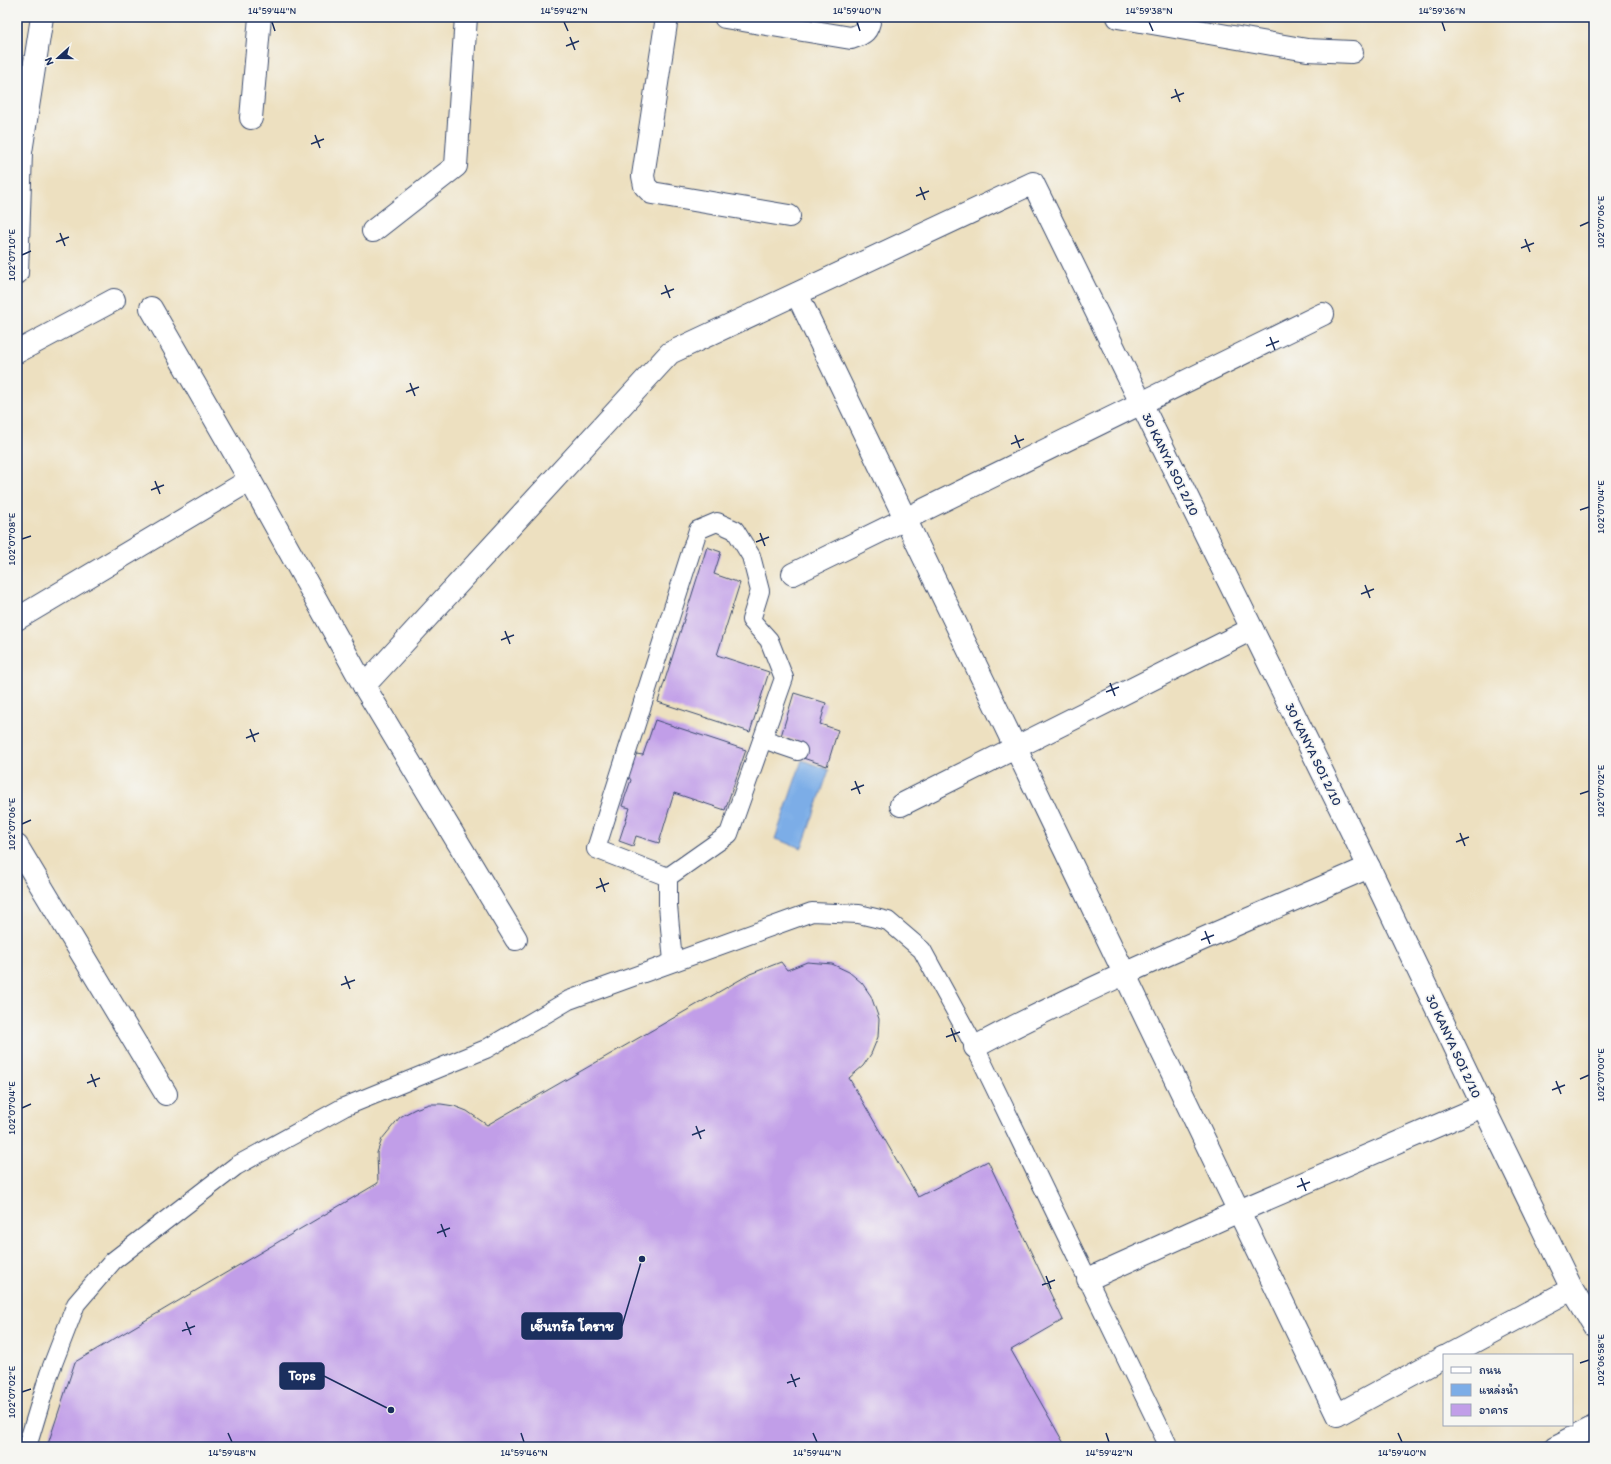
<svg xmlns="http://www.w3.org/2000/svg" width="1611" height="1464" font-family="Itim,'Playpen Sans Thai',sans-serif">
<rect width="100%" height="100%" fill="#f6f6f2"/>
<filter id="ink" filterUnits="userSpaceOnUse"><feTurbulence type="fractalNoise" baseFrequency=".025" numOctaves="2"/><feDisplacementMap in="SourceGraphic" scale="8" xChannelSelector="R" yChannelSelector="G"/><feConvolveMatrix kernelMatrix="1 2 1 2 8 2 1 2 1" color-interpolation-filters="sRGB"/></filter>
<filter id="wash" filterUnits="userSpaceOnUse"><feTurbulence type="fractalNoise" baseFrequency=".012" numOctaves="4" result="noise"/><feDisplacementMap in="SourceGraphic" scale="16" xChannelSelector="R" yChannelSelector="G"/><feGaussianBlur stdDeviation="0.9" result="paint"/><feColorMatrix in="noise" values="0 0 0 0 0 0 0 0 0 0 0 0 0 0 0 0 0 1.4 0 .05"/><feComposite in="paint" operator="in"/></filter>
<g filter="url(#wash)">
<rect width="100%" height="100%" fill="#ede0c0"/>
<polygon fill="#7cade7" stroke="#4c6ea2" points="802,760 829,770 802,848 775,839"/>
<g id="blocks">
<g fill="#c19ee8">
<polygon points="707,547 721,552 714,574 740,583 717,655 769,672 750,732 658,702"/>
<polygon points="794,693 826,703 820,724 838,730 827,766 797,756 801,742 781,736"/>
<polygon points="655,720 746,750 725,810 674,793 659,843 636,836 633,846 619,841 630,808 622,806 631,780 628,776 636,754 643,755"/>
<polygon points="781,962 787,970 807,962 832,964 849,972 862,983 871,996 879,1019 878,1037 871,1054 863,1066 849,1078 918,1197 988,1161 1063,1320 1011,1350 1066,1447 47,1447 75,1362 378,1183 377,1153 382,1139 400,1117 415,1109 429,1104 441,1104 454,1106 467,1111 487,1125 750,974"/>
</g>
</g>
</g>
<g filter="url(#ink)">
<use href="#blocks" fill-opacity="0" stroke="#3a4a6d" stroke-width="1"/>
<g fill="none" stroke-linecap="round" stroke-linejoin="round">
<defs>
<g id="service">
<polyline points="763,739 798,751"/>
<polyline points="668,877 729,834 784,678 769,640 751,620 760,591 751,556 735,530 717,522 698,530 596,849 668,877 668,905 673,962"/>
<polyline points="27,1447 49,1374 76,1304 113,1261 236,1166 344,1107 486,1049 569,1000 812,912 859,914 888,921 922,950 975,1047 1169,1447"/>
</g>
<g id="minor">
<polyline points="667,17 643,176 645,186 652,193 789,216"/>
<path d="M725,17L851,38C864,34 868,31 870,17"/>
<polyline points="1118,17 1307,50 1352,52"/>
<polyline points="251,118 260,17"/>
<polyline points="373,231 456,166 466,17"/>
<polyline points="17,273 21,152 42,17"/>
<polyline points="797,294 1337,1415 1444,1357"/>
<polyline points="151,308 250,480 364,686 516,939"/>
<polyline points="17,352 114,300"/>
<polyline points="793,574 1323,314"/>
<polyline points="17,619 250,480"/>
<polyline points="364,686 670,353 1033,183 1369,867 1483,1106 1572,1289 1594,1325"/>
<polyline points="901,805 1252,629"/>
<polyline points="17,846 166,1094"/>
<path d="M975,1047C1102,979 1237,925 1369,867"/>
<polyline points="1088,1279 1239,1211 1483,1106"/>
<polyline points="1449,1355 1572,1289"/>
<polyline points="1555,1447 1594,1427"/>
</g>
</defs>
<use href="#service" stroke="#3a4a6d" stroke-width="20"/>
<use href="#minor" stroke="#3a4a6d" stroke-width="24"/>
<use href="#service" stroke="#fff" stroke-width="18"/>
<use href="#minor" stroke="#fff" stroke-width="22"/>
</g>
</g>
<path fill="none" stroke="#1b2f5e" stroke-width="1.5" d="M272,22L275,31M564,22L568,31M857,22L860,31M1149,22L1153,31M1442,22L1445,31M570,37L575,50M566,46L579,41M1175,89L1180,102M1171,98L1184,93M315,135L320,148M311,144L324,139M920,187L925,200M916,196L929,191M1580,226L1589,222M60,233L65,246M1525,239L1530,252M56,242L69,237M1521,248L1534,243M22,255L31,251M665,285L670,298M661,294L674,289M1270,337L1275,350M1266,346L1279,341M410,383L415,396M406,392L419,387M1015,435L1020,448M1011,444L1024,439M155,481L160,494M151,490L164,485M1580,510L1589,507M760,533L765,546M22,539L31,536M756,542L769,537M1365,585L1370,598M1361,594L1374,589M505,631L510,644M501,640L514,635M1110,683L1115,696M1106,692L1119,687M250,729L255,742M246,738L259,733M855,781L860,794M851,790L864,785M1580,794L1589,791M22,824L31,820M1460,833L1465,846M1456,842L1469,837M600,878L605,892M596,888L609,883M1205,931L1210,944M1201,940L1214,935M345,976L350,989M341,985L355,980M951,1028L956,1042M946,1037L960,1032M91,1074L96,1087M1580,1079L1589,1075M1556,1081L1561,1094M87,1083L100,1078M1552,1090L1565,1085M22,1108L31,1104M696,1126L701,1139M692,1135L705,1130M1301,1178L1306,1191M1297,1187L1310,1182M441,1224L446,1237M437,1233L450,1228M1046,1276L1051,1289M1042,1285L1055,1280M186,1322L191,1335M182,1331L195,1326M1580,1363L1589,1360M791,1374L796,1387M787,1383L800,1378M22,1392L31,1389M228,1433L232,1442M521,1433L524,1442M813,1433L817,1442M1106,1433L1109,1442M1398,1433L1402,1442"/>
<g text-anchor="middle" stroke-width="3.5" stroke-linejoin="round" paint-order="stroke">
<g font-size="13" fill="#1b2f5e" stroke="#f6f6f2">
<text transform="translate(1171 464) rotate(64)" y="5">30 KANYA SOI 2/10</text>
<text transform="translate(1314 754) rotate(64)" y="5">30 KANYA SOI 2/10</text>
<text transform="translate(1454 1046) rotate(65)" y="5">30 KANYA SOI 2/10</text>
</g>
</g>
<path fill="none" stroke="#1b2f5e" stroke-width="1.5" d="M642 1259L622 1326M391 1410L324 1376"/>
<g fill="#1b2f5e" stroke="#f6f6f2" stroke-width="1.5">
<circle cx="642" cy="1259" r="4"/>
<circle cx="391" cy="1410" r="4"/>
</g>
<g fill="#1b2f5e" stroke="#1b2f5e" stroke-width="1.5">
<rect x="522" y="1313" width="100" height="26" rx="4"/>
<rect x="280" y="1363" width="44" height="26" rx="4"/>
</g>
<g font-size="14" text-anchor="middle" font-weight="bold" fill="#fff">
<text x="572" y="1331">เซ็นทรัล โคราช</text>
<text x="302" y="1380">Tops</text>
</g>
<rect width="1611" height="1464" fill="none" stroke="#f6f6f2" stroke-width="44"/>
<rect x="1443" y="1354" width="130" height="72" fill="#f6f6f2" stroke="#9ea6b7"/>
<rect x="1451" y="1367" width="20" height="6" fill="#ffffff" stroke="#9ea6b7"/>
<text x="1479" y="1374" font-size="12" fill="#1b2f5e">ถนน</text>
<rect x="1451" y="1384" width="20" height="12" fill="#7cade7" stroke="#9ea6b7"/>
<text x="1479" y="1394" font-size="12" fill="#1b2f5e">แหล่งน้ำ</text>
<rect x="1451" y="1404" width="20" height="12" fill="#c19ee8" stroke="#9ea6b7"/>
<text x="1479" y="1414" font-size="12" fill="#1b2f5e">อาคาร</text>
<g transform="translate(58 58) rotate(249)" stroke="#f6f6f2" stroke-width="3" paint-order="stroke">
<path d="M0-3L7 15L0 10L-7 15Z" fill="#1b2f5e"/>
<text y="-6" font-size="11" font-weight="bold" text-anchor="middle" fill="#1b2f5e">N</text>
</g>
<rect x="22" y="22" width="1567" height="1420" fill="none" stroke="#1b2f5e" stroke-width="1.5"/>
<g font-size="10" text-anchor="middle" fill="#1b2f5e">
<text x="272" y="14">14°59'44"N</text>
<text x="564" y="14">14°59'42"N</text>
<text x="857" y="14">14°59'40"N</text>
<text x="1149" y="14">14°59'38"N</text>
<text x="1442" y="14">14°59'36"N</text>
<text transform="translate(1600 222) rotate(-90)" y="4">102°07'06"E</text>
<text transform="translate(11 255) rotate(-90)" y="4">102°07'10"E</text>
<text transform="translate(1600 507) rotate(-90)" y="4">102°07'04"E</text>
<text transform="translate(11 539) rotate(-90)" y="4">102°07'08"E</text>
<text transform="translate(1600 791) rotate(-90)" y="4">102°07'02"E</text>
<text transform="translate(11 824) rotate(-90)" y="4">102°07'06"E</text>
<text transform="translate(1600 1075) rotate(-90)" y="4">102°07'00"E</text>
<text transform="translate(11 1108) rotate(-90)" y="4">102°07'04"E</text>
<text transform="translate(1600 1360) rotate(-90)" y="4">102°06'58"E</text>
<text transform="translate(11 1392) rotate(-90)" y="4">102°07'02"E</text>
<text x="232" y="1456">14°59'48"N</text>
<text x="524" y="1456">14°59'46"N</text>
<text x="817" y="1456">14°59'44"N</text>
<text x="1109" y="1456">14°59'42"N</text>
<text x="1402" y="1456">14°59'40"N</text>
</g>
</svg>
